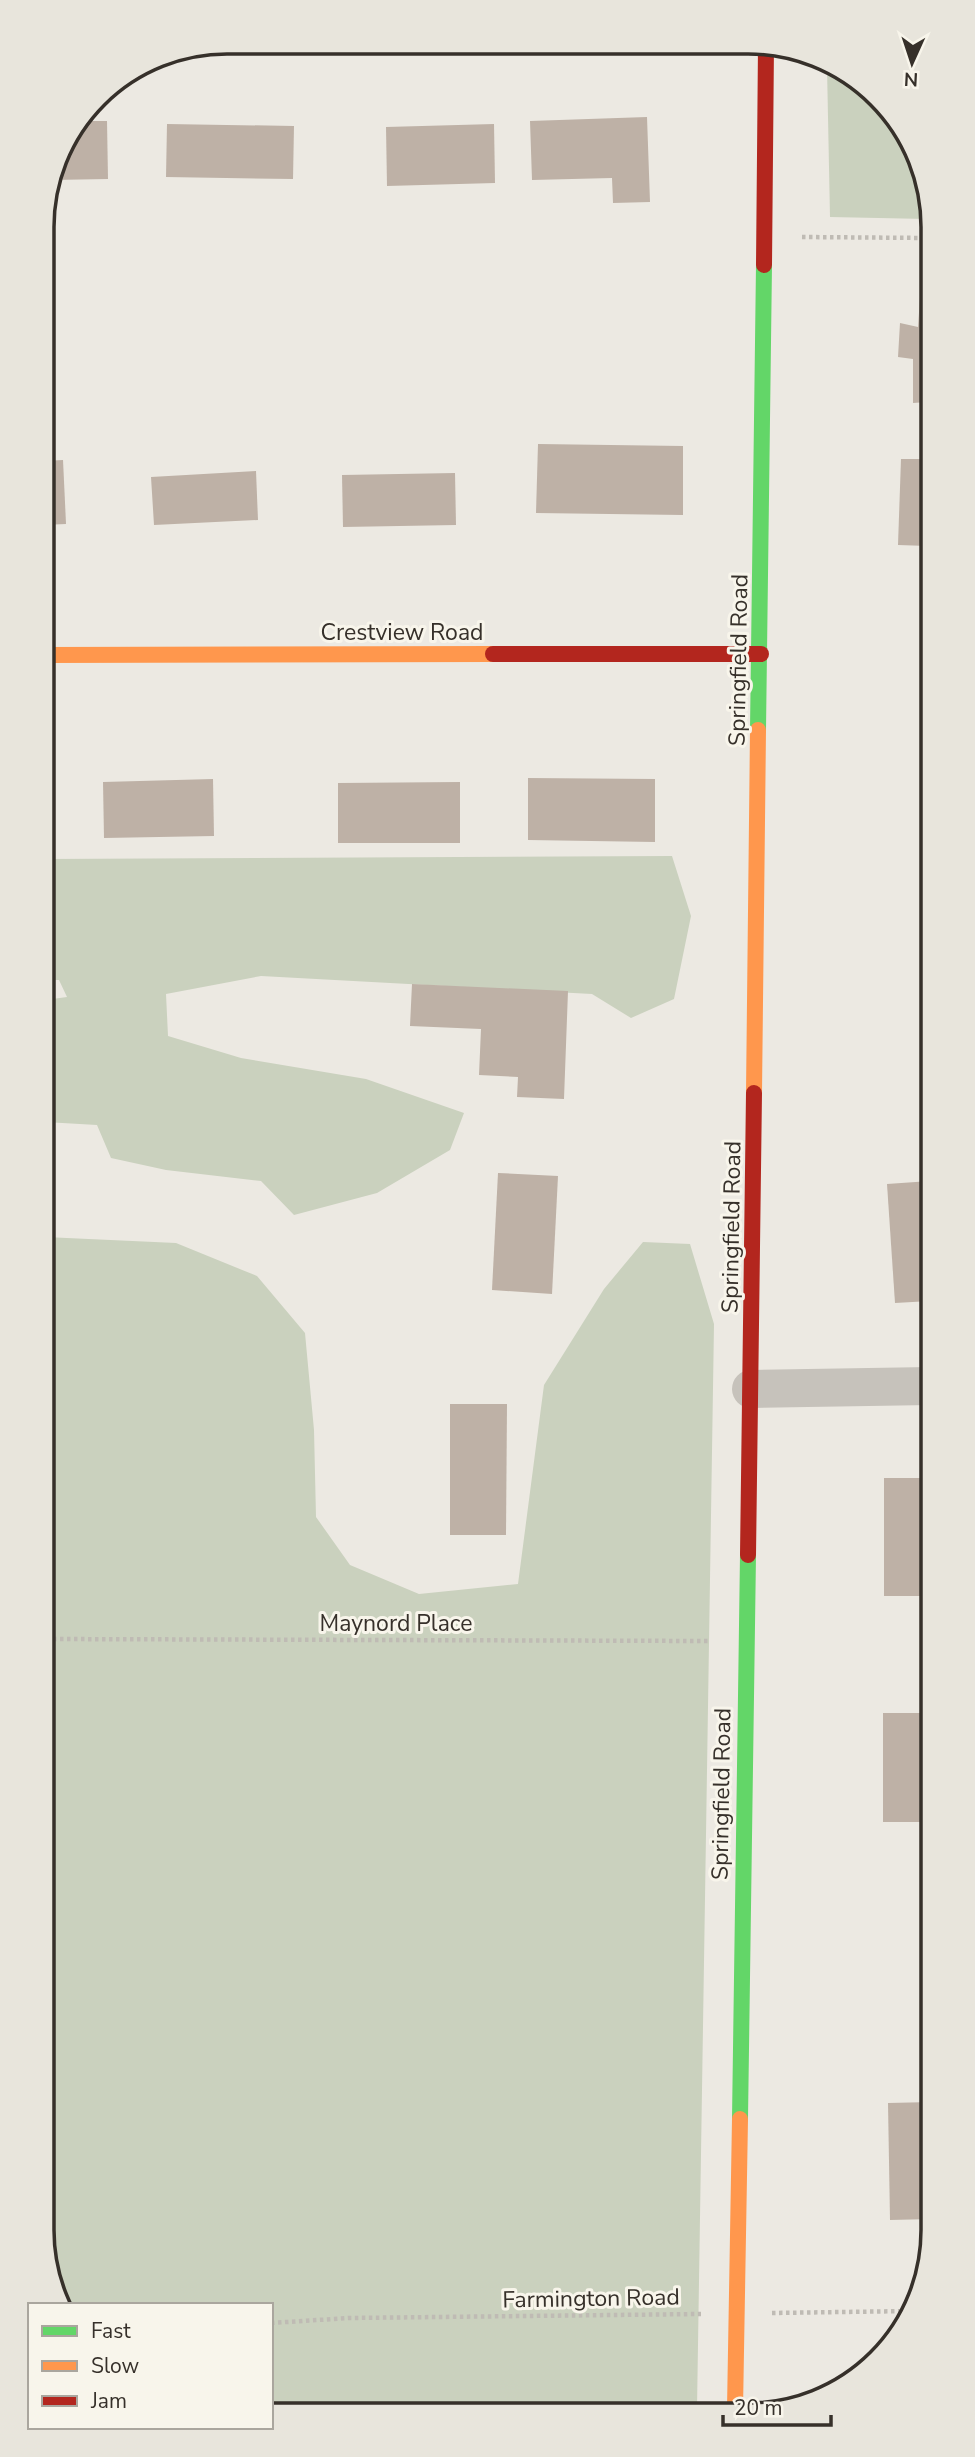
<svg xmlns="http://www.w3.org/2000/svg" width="975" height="2457" font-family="'Nunito Sans',sans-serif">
<rect width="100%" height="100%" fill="#ece9e2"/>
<g fill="#cad1be">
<polygon points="827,67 870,88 927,180 927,219 830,217"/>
<polygon points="672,856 691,916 674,999 631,1018 592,994 261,976 166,994 168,1036 241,1058 366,1079 464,1113 450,1150 377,1193 294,1215 261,1181 166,1170 111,1158 97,1125 45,1122 45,1000 67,997 59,980 45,980 44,859"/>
<polygon points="45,1237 176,1243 257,1276 305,1333 314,1430 316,1517 350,1565 419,1594 518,1584 544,1385 604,1289 643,1242 690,1244 714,1324 697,2409 271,2411 271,2305 64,2305 48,2277"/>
</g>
<g fill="#beb1a6">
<polygon points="647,117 650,202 613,203 612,178 532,180 530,121"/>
<polygon points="80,121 107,121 108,179 52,180 61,146"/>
<polygon points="167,124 294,126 293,179 166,177"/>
<polygon points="494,124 495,183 387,186 386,127"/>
<polygon points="920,298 927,298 927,402 913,403 913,359 898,357 900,323 918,327"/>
<polygon points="538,444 683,446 683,515 536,513"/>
<polygon points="901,459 928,459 928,546 898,545"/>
<polygon points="63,460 66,524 43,525 43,461"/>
<polygon points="256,471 258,520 154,525 151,477"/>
<polygon points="455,473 456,525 343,527 342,475"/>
<polygon points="528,778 655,779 655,842 528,840"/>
<polygon points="44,779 47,779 51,836 44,837"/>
<polygon points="213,779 214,836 104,838 103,782"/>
<polygon points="460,782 460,843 338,843 338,783"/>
<polygon points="412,984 568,991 564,1099 517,1097 518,1077 479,1075 481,1029 410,1026"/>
<polygon points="498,1173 558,1176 552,1294 492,1290"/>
<polygon points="930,1181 930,1301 895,1303 887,1184"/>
<polygon points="450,1404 507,1404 506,1535 450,1535"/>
<polygon points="884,1478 930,1478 931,1596 884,1596"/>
<rect x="883" y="1713" width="48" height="109"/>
<polygon points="932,2102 933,2219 890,2220 888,2103"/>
</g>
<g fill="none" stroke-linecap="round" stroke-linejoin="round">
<g stroke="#bfbbb4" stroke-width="4.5" stroke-dasharray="3.5 3.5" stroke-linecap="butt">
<polyline points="802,237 927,238"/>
<polyline points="46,1639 710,1641"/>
<polyline points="772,2313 912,2311"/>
<polyline points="271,2323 349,2318 701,2314"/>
</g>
<polyline stroke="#c6c2bb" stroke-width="38" points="751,1389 930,1386"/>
<g stroke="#63d668" stroke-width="16">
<polyline points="758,730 764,265"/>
<polyline points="740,2119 748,1555"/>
</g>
<g stroke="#ff974d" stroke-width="16">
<polyline points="44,655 493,654"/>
<polyline points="754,1093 758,730"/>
<polyline points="735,2409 740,2119"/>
</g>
<g stroke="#b3261e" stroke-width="16">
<polyline points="764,265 766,45"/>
<polyline points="493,654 761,654"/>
<polyline points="748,1555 754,1093"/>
</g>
</g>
<g text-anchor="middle" stroke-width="6" stroke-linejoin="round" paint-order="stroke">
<g font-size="23" fill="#36302a" stroke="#f8f5eb">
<text x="402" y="640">Crestview Road</text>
<text transform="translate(738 660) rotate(-89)" y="8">Springfield Road</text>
<text transform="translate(731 1227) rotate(-89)" y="8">Springfield Road</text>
<text x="396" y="1631">Maynord Place</text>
<text transform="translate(721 1794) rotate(-89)" y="8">Springfield Road</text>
<text transform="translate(591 2298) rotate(-1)" y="8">Farmington Road</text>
</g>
</g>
<path d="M0 0H975V2457H0ZM227 54H748A173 173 0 0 1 921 227V2230A173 173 0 0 1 748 2403H227A173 173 0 0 1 54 2230V227A173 173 0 0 1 227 54Z" fill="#e8e5dc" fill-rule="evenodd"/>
<path fill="none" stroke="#36302a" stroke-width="3.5" d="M227 54H748A173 173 0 0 1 921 227V2230A173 173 0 0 1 748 2403H227A173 173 0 0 1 54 2230V227A173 173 0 0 1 227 54Z"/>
<rect x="28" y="2303" width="245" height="126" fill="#f8f5eb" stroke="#aaa69e" stroke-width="2"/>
<rect x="42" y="2326" width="35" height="10" fill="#63d668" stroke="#aaa69e" stroke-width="2"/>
<text x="91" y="2338" font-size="21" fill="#36302a">Fast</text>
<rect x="42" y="2361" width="35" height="10" fill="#ff974d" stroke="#aaa69e" stroke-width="2"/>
<text x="91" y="2373" font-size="21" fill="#36302a">Slow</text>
<rect x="42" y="2396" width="35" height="10" fill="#b3261e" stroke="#aaa69e" stroke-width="2"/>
<text x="91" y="2408" font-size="21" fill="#36302a">Jam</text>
<g transform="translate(912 63) rotate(183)" stroke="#f8f5eb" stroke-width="5" paint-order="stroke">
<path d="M0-5L12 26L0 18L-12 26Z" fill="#36302a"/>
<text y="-10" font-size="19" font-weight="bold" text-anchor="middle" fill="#36302a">N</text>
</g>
<path d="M723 2415v10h108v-10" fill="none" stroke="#36302a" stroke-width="3.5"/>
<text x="734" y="2415" font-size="21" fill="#36302a" stroke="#f8f5eb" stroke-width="5" paint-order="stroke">20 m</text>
</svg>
